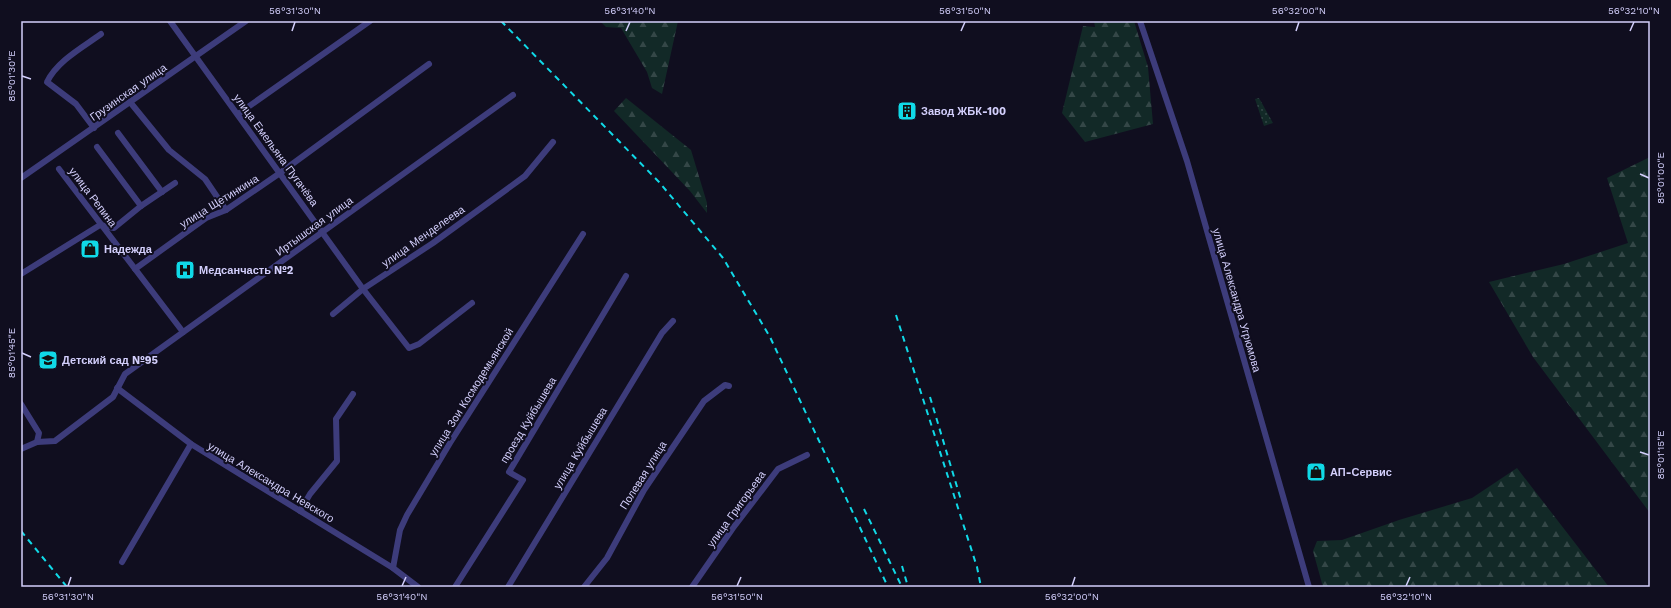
<svg xmlns="http://www.w3.org/2000/svg" width="1671" height="608" font-family="'Work Sans',sans-serif">
<defs>
<pattern id="forest-firs" width="22" height="20" patternUnits="userSpaceOnUse"><rect width="22" height="20" fill="#122927"/><path d="M5 1l3.5 6h-7zM16 11l3.5 6h-7z" fill="#344747"/></pattern>
<pattern id="park-dots" width="8" height="8" patternUnits="userSpaceOnUse"><rect width="8" height="8" fill="#122927"/><path d="M2 2h.1M6 6h.1" fill="none" stroke="#344747" stroke-width="1.8" stroke-linecap="round"/></pattern>
</defs>
<rect width="100%" height="100%" fill="#100e1f"/>
<g fill="url(#forest-firs)">
<polygon points="600,21 678,21 662,94 652,88 647,72 621,28 606,27"/>
<polygon points="1094,21 1134,21 1148,67 1153,124 1085,142 1062,113 1083,26 1095,27"/>
<polygon points="626,98 691,150 707,203 707,213 690,191 614,111"/>
<polygon points="1650,157 1650,513 1533,357 1489,282 1564,264 1628,243 1607,178"/>
<polygon points="1517,468 1609,587 1323,587 1313,551 1317,541 1342,540 1399,520 1472,498"/>
</g>
<polygon fill="url(#park-dots)" points="1259,98 1273,123 1264,126 1255,99"/>
<g fill="none" stroke-linecap="round" stroke-linejoin="round">
<g stroke="#3d3c7b" stroke-width="6">
<polyline points="170,21 363,289 409,348 419,344 472,303"/>
<polyline points="1140,21 1187,161 1309,587"/>
<polyline points="130,102 169,150 205,179 226,210"/>
<polyline points="238,114 370,21"/>
<path d="M94,128L76,104L47,82C57,61 83,47 101,34"/>
<polyline points="118,133 162,192"/>
<polyline points="97,147 141,206"/>
<polyline points="59,169 183,332"/>
<polyline points="21,178 246,21"/>
<polyline points="135,269 206,218 226,210 280,173 429,64"/>
<polyline points="21,274 100,225 114,228 141,206 175,183"/>
<polyline points="333,314 363,289 433,243 525,176 553,142"/>
<polyline points="117,388 191,444 393,568 418,587"/>
<polyline points="21,404 39,433 37,442"/>
<polyline points="21,449 37,442 55,441 113,397 125,374 513,95"/>
<polyline points="300,511 310,494 337,461 336,419 353,394"/>
<polyline points="122,562 191,444"/>
<polyline points="393,568 400,530 407,515 450,443 583,234"/>
<polyline points="455,587 523,480 509,472 626,276"/>
<polyline points="508,587 662,333 673,321"/>
<polyline points="584,587 607,558 644,490 704,401 725,385 729,386"/>
<polyline points="692,587 733,528 778,469 807,455"/>
</g>
<g stroke="#10d9e7" stroke-width="2" stroke-dasharray="6 5" stroke-linecap="butt">
<polyline points="501,21 659,182 723,258 770,337 888,587"/>
<polyline points="896,315 977,567 981,587"/>
<polyline points="930,397 961,500"/>
<polyline points="864,509 902,587"/>
<polyline points="21,531 67,587"/>
<polyline points="902,566 908,587"/>
</g>
</g>
<path fill="none" stroke="#d3cffc" stroke-width="1.5" d="M292,31L295,22M626,31L630,22M961,31L965,22M1296,31L1299,22M1630,31L1634,22M22,76L31,79M1640,174L1649,178M22,353L31,357M1640,452L1649,455M68,586L71,577M402,586L406,577M737,586L741,577M1072,586L1075,577M1406,586L1410,577"/>
<defs>
<symbol id="building-square" viewBox="-11 -11 22 22"><rect x="-9" y="-9" width="18" height="18" rx="4" fill="#10d9e7" stroke="#100e1f"/><path d="M-4-6H4V6H1V3H-1V6H-4ZM-2.5-4.3h1.7v1.8h-1.7ZM.8-4.3h1.7v1.8H.8ZM-2.5-1h1.7V.8h-1.7ZM.8-1h1.7V.8H.8Z" fill="#111"/></symbol>
<symbol id="shop-square" viewBox="-11 -11 22 22"><rect x="-9" y="-9" width="18" height="18" rx="4" fill="#10d9e7" stroke="#100e1f"/><path d="M-5-2.5h2.3a2.7 3.5 0 0 1 5.4 0H5L5.5 6h-11ZM-1.5-2.5h3a1.5 2.3 0 0 0-3 0Z" fill="#111"/></symbol>
<symbol id="hospital-square" viewBox="-11 -11 22 22"><rect x="-9" y="-9" width="18" height="18" rx="4" fill="#10d9e7" stroke="#100e1f"/><path d="M-5-5h3v3.5h4V-5h3V5h-3V1.5h-4V5h-3Z" fill="#111"/></symbol>
<symbol id="school-square" viewBox="-11 -11 22 22"><rect x="-9" y="-9" width="18" height="18" rx="4" fill="#10d9e7" stroke="#100e1f"/><path d="M0-5L7-2L0 1L-7-2ZM-4 1L0 2.5L4 1V4Q0 6-4 4Z" fill="#111"/></symbol>
</defs>
<g fill-rule="evenodd">
<use href="#building-square" x="896" y="100" width="22" height="22"/>
<use href="#shop-square" x="79" y="238" width="22" height="22"/>
<use href="#hospital-square" x="174" y="259" width="22" height="22"/>
<use href="#school-square" x="37" y="349" width="22" height="22"/>
<use href="#shop-square" x="1305" y="461" width="22" height="22"/>
</g>
<g text-anchor="middle" stroke-width="4" stroke-linejoin="round" paint-order="stroke">
<g font-size="11" fill="#d3cffc" stroke="#100e1f">
<text transform="translate(128 92) rotate(-35)" y="4">Грузинская улица</text>
<text transform="translate(276 150) rotate(54)" y="4">улица Емельяна Пугачёва</text>
<text transform="translate(93 197) rotate(53)" y="4">улица Репина</text>
<text transform="translate(219 201) rotate(-32)" y="4">улица Щетинкина</text>
<text transform="translate(314 226) rotate(-36)" y="4">Иртышская улица</text>
<text transform="translate(423 236) rotate(-35)" y="4">улица Менделеева</text>
<text transform="translate(1237 300) rotate(74)" y="4">улица Александра Угрюмова</text>
<text transform="translate(471 392) rotate(-58)" y="4">улица Зои Космодемьянской</text>
<text transform="translate(528 420) rotate(-59)" y="4">проезд Куйбышева</text>
<text transform="translate(580 448) rotate(-59)" y="4">улица Куйбышева</text>
<text transform="translate(643 475) rotate(-58)" y="4">Полевая улица</text>
<text transform="translate(271 482) rotate(31)" y="4">улица Александра Невского</text>
<text transform="translate(736 509) rotate(-54)" y="4">улица Григорьева</text>
</g>
<g font-size="11" font-weight="bold" fill="#d3cffc" stroke="#100e1f" text-anchor="start">
<text x="921" y="115">Завод ЖБК-100</text>
<text x="104" y="253">Надежда</text>
<text x="199" y="274">Медсанчасть №2</text>
<text x="62" y="364">Детский сад №95</text>
<text x="1330" y="476">АП-Сервис</text>
</g>
</g>
<rect width="1671" height="608" fill="none" stroke="#100e1f" stroke-width="44"/>
<rect x="22" y="22" width="1627" height="564" fill="none" stroke="#d3cffc" stroke-width="1.5"/>
<g font-size="10" text-anchor="middle" fill="#d3cffc">
<text x="295" y="14">56°31'30"N</text>
<text x="630" y="14">56°31'40"N</text>
<text x="965" y="14">56°31'50"N</text>
<text x="1299" y="14">56°32'00"N</text>
<text x="1634" y="14">56°32'10"N</text>
<text transform="translate(11 76) rotate(-90)" y="4">85°01'30"E</text>
<text transform="translate(1660 178) rotate(-90)" y="4">85°01'00"E</text>
<text transform="translate(11 353) rotate(-90)" y="4">85°01'45"E</text>
<text transform="translate(1660 455) rotate(-90)" y="4">85°01'15"E</text>
<text x="68" y="600">56°31'30"N</text>
<text x="402" y="600">56°31'40"N</text>
<text x="737" y="600">56°31'50"N</text>
<text x="1072" y="600">56°32'00"N</text>
<text x="1406" y="600">56°32'10"N</text>
</g>
</svg>
